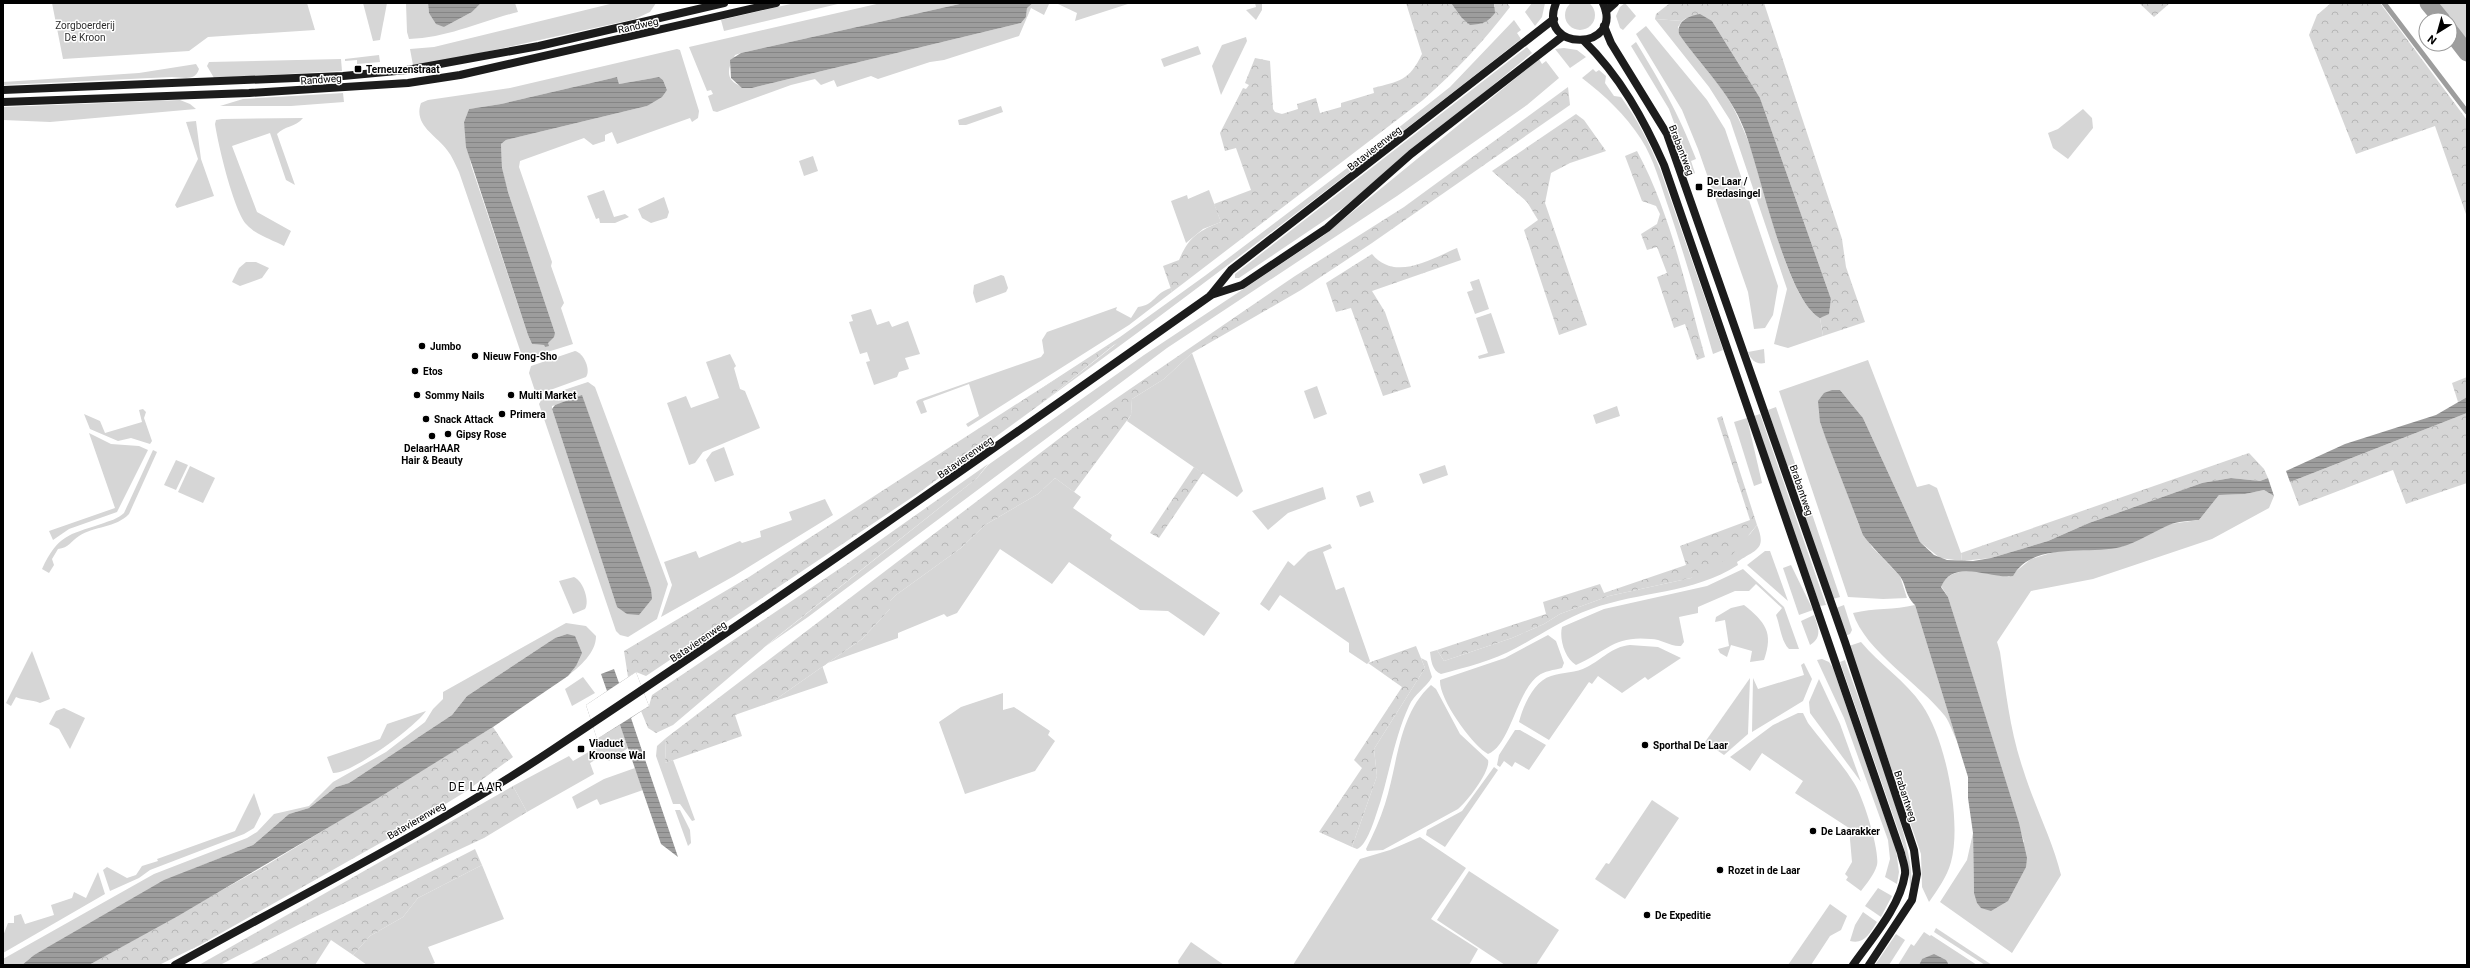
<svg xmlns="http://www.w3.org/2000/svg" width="2470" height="968" font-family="Roboto,sans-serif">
<defs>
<pattern id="forest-crowns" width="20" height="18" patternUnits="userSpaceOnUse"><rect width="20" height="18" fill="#d6d6d6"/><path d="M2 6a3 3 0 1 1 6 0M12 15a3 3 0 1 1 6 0" fill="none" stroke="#b6b6b6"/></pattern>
<pattern id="water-rules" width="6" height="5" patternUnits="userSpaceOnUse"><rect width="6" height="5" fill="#9d9d9d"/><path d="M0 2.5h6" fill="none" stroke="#858585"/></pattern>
</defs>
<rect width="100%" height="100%" fill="#fff"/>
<g fill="#d6d6d6" fill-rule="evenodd">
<circle cx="1580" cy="15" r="15"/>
<polygon points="52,3 307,3 315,30 208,37 189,51 63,59"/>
<polygon points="363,3 387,3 380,40 373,41"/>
<path d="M406,3H428L429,13L444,27L472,12L481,3H515L518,12C481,21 448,38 409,39L407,32Z"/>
<polygon points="614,3 656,3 650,12 635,19 463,57 413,65 410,49 434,47"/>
<polygon points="795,3 842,3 724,31 721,20"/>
<path d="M881,3H964L741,53L735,55C733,60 729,66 729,71C728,83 742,88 752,88L1021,23L1026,17L1027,8L1033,3H1131L1075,21L1077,13L1058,4H1049L1044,15L1031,8L1019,36L944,60L930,62L878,79L871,76L837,87L834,80L821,85L815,79L791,85L717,112L713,111L708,96L713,94L711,90L707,91L689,47Z"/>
<polygon points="1255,3 1262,3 1262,10 1256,20 1246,10 1256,7"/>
<polygon points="1532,3 1545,3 1542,17 1535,26 1525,12"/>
<polygon points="1625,3 1636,16 1623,30 1620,28 1616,16 1620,7"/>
<polygon points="2433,3 2467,3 2467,47 2450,25 2450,20 2446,20"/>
<path d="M1655,19L1682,21L1678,27C1689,51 1706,68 1722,89C1738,113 1748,139 1757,166C1767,201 1790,302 1820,318L1823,336L1788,348L1774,344L1787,289L1734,132L1730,120L1709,87Z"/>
<path d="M1514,20L1521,30L1517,33L1521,39C1363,163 1204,285 1042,403L1117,343L1031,395L1120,337L1206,275L1359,159L1450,87Z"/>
<polygon points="1646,26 1707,100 1725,129 1778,286 1773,315 1765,328 1754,329 1748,292 1698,149 1682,110 1636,34"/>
<polygon points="1246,37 1247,41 1221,95 1212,66 1222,45"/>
<path d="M1636,42C1661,83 1679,114 1696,159L1691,161L1695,173L1693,174L1669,109L1631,46Z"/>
<polygon points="1198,46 1201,54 1164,67 1161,59"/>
<polygon points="1527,47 1532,53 1343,208 1239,278 1235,278 1235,274"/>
<polygon points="1564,48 1577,50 1586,57 1570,68 1555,49"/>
<path d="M677,49L680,50L699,111L698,118L692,122L690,118L617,144L612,132L605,135V141L593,145L584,138L520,161L519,167L552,262L551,266L564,303L561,308L573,344L525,359L522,356L459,172C455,164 452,156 447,150C436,135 413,125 421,103L428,100L510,88ZM617,77L619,84L659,77L663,80L667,90L647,106L506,140L501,144L502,170L508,192L555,333L545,347L544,345L532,344L528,335L471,165L464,122L469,109L501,104Z"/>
<polygon points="379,55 380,62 357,64 357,60 345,61 345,59"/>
<polygon points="341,59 342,71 214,78 207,66 209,62"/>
<polygon points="1539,59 1542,64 1546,61 1559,78 1527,105 1397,196 1167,348 808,617 766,646 977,478 988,465 1144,355 1323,236"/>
<path d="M196,64L199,69C195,82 183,77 172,77L3,85V82L139,73Z"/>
<path d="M1593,69L1596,72L1599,70L1606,76L1605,83L1614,96L1621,97C1638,120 1649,143 1660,169L1723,350L1713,354C1699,305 1685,257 1669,209C1661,186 1654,159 1641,139C1625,114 1605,96 1582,78Z"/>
<polygon points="343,93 344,102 291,106 220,106 243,99"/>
<polygon points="180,100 190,104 196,109 50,122 3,120 3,107"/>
<polygon points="1001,106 1003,112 966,125 959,125 958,120"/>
<polygon points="2083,109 2092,118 2093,128 2068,159 2053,148 2048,133 2058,129"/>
<path d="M303,118C296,127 284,126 277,134L295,185L286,180L270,133L232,146L257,212L291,231L284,246C273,240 256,235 247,225C234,212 218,144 215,124L216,120L222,119Z"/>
<polygon points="196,121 201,159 214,196 177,208 175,205 198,159 186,122"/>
<polygon points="813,156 818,171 804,176 799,161"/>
<polygon points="604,190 614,217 625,214 629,217 615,223 600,223 599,218 596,219 587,196"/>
<polygon points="1209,190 1221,222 1203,229 1186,243 1171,201 1187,195 1188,199"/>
<polygon points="664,197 669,212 667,218 651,223 642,218 638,209"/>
<polygon points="246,262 256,262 269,268 262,278 240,286 232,282 239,268"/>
<polygon points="1001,275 1004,276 1008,288 1006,292 976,303 973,293 974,285"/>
<polygon points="1479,279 1489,309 1475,314 1467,292 1473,290 1470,282"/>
<path d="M1171,288L1172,292L1129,325L968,427L966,424L979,416L969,384L923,401L927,412L921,414L916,402L918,400L1041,357L1044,353L1042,340L1047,332L1117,307L1116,310L1131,318L1138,307C1155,305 1154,293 1171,288Z"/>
<polygon points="871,309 877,325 889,321 892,327 908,321 920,354 905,358 909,369 899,372 897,377 874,385 866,362 870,361 867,352 860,354 849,322 853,321 851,315"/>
<polygon points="1491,313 1505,353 1479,359 1478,356 1488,353 1476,318"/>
<path d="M1764,349L1765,363C1756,365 1751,360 1748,352Z"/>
<path d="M575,351C584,353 591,370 586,377L542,393L535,391L529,373L531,366Z"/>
<polygon points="1192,353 1243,491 1237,497 1127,421 1131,415 1132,399 1164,379"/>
<polygon points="730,354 736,366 734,368 740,389 745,391 760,428 703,452 695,463 689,465 667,403 686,396 691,408 719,398 706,362"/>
<polygon points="1868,360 1917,487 1929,484 1937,488 1961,553 1962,561 1940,558 1920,542 1863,418 1840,390 1820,422 1859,525 1872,547 1900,576 1907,598 1883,599 1848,597 1779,391"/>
<path d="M588,382L595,387L668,584L657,619L628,637L620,635L616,631L539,404L543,397ZM582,396L651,589L617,607L552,409V406Z"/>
<polygon points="1317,386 1327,414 1314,419 1304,391"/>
<polygon points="1617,406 1620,416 1596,424 1593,415"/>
<polygon points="1776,407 1840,597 1833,599 1768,410"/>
<polygon points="143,409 146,412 144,418 152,441 150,444 131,438 118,441 90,429 84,414 100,421 105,433 142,422 139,410"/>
<polygon points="1760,414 1826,605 1820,606 1754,416"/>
<polygon points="1747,418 1762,483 1754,486 1734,422"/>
<polygon points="89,433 111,444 139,446 148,450 117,512 69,529 53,540 49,531 115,508"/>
<polygon points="724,447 734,475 715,482 706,460 712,452"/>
<path d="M153,450L157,452L129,514C116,528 94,526 79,536C71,541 69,548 58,549L52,559L54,565L49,573L42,569C58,535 68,535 101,524C109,521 118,519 124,513Z"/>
<polygon points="176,460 188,465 176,490 164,485"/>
<polygon points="1445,465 1448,475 1423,484 1419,474"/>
<polygon points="190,466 215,478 203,503 178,492"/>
<polygon points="1055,478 1081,497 1073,508 1112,535 1110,539 1220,613 1204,636 1168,611 1140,610 1069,562 1052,584 1000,549 957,613 947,617 944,614 898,633 898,638 822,665 828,683 772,702 862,639 890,609 890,601 896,595 961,548 985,525 1038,494"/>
<polygon points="1323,487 1326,499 1288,513 1268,530 1252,511"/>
<path d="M2264,490L2274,496L2269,508L2212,539L2093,579L2031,591L1997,642L2000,652C2006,692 2010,731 2023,769C2034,805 2052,839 2061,875L2012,953L1940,902L1967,860L1973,833L1974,893L2024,842L1948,597L1941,586C1953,561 1988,574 2009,577L2031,559L2051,553L2068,549L2121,547L2170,524L2199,520L2219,495L2245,494Z"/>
<polygon points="1370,491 1374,502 1360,507 1356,496"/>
<polygon points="825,499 833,515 734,576 661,617 672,585 664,562 696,551 699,558 740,541 742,543 761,537 760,531 792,520 789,512"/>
<path d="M1757,525C1767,550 1756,549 1737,562L1738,565C1693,594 1640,591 1591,609C1563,619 1541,635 1516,648C1493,661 1466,667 1441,674C1432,671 1431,660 1430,652L1437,650L1444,661L1512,638L1544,624L1560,614L1609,596L1691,578L1750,534Z"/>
<polygon points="1330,544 1332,548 1323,552 1336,590 1344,587 1370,661 1367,664 1349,652 1349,643 1280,595 1269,611 1260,604 1288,561 1294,566 1308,552"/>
<polygon points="1765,551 1770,551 1788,601 1747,565"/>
<polygon points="1791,565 1813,610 1799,615 1783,568"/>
<path d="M1743,569L1784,607L1799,649H1789C1781,641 1780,625 1776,615L1782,608L1756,584L1749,591H1735L1698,607V613L1679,617L1684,642L1681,646C1671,647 1661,639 1651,639C1614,635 1606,652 1576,665C1565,659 1559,639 1562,627L1604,609L1707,586Z"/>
<path d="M574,577C583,581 590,601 585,609L573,614L559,581Z"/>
<path d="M1744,605C1765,622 1774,632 1764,660L1750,662L1752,651L1731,645L1727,657L1720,653L1718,649L1729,646L1725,620L1715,622L1716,617L1731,608Z"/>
<polygon points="1844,605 1852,630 1850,634 1845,636 1836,608"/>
<path d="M1915,605L1957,741C1953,733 1950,723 1945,716C1920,684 1865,651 1853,613C1874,608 1894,610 1915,605Z"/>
<path d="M1814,615C1818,627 1823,637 1810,645L1801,621Z"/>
<path d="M566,623L586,626L596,636C596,653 580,666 568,676L576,666L567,634L555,638L467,696L452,715L349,783L336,787L309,808L289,814L253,845L195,868L34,955L22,965H3V959L154,874L247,838L257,832L274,814L309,806L333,782L386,752L425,722L433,709L443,699V692Z"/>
<path d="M1548,635L1556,641L1564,663L1562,668C1554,670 1544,671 1538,676C1517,691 1510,746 1488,754L1485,752C1470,741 1439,699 1440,680L1505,658Z"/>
<path d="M1861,642C1879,664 1906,681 1922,705C1946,739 1962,822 1951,862C1947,877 1938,889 1929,902L1922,887L1921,854L1849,646Z"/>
<path d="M1630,645L1658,647L1681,658L1648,680L1645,677L1622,693L1598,676L1592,684L1589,682L1549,740L1519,722C1523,706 1534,681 1551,676C1563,672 1576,673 1587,667C1603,659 1611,647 1630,645Z"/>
<path d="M32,651L50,699L40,703C31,699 24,701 16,697L11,706L6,703Z"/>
<path d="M1421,658L1427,661L1432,677C1426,688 1414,694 1409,706C1393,740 1389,779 1376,815C1373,824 1366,846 1357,849L1352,847L1377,776L1374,749L1425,668Z"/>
<polygon points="1822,659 1829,662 1833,668 1896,850 1899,872 1897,884 1885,877 1890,859 1888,840 1844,718 1817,660"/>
<path d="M1845,660C1857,696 1922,861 1910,887L1909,870L1903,844L1840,662Z"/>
<polygon points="1804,663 1812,679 1803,701 1752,732 1753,678 1758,689 1804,675 1801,665"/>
<polygon points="583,677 595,693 572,706 565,689"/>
<polygon points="1750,678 1748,734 1724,755 1705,742"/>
<polygon points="1819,679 1840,724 1861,782 1810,713 1809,702"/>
<path d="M1431,685L1436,689L1460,734L1488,760C1491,771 1467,802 1458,809L1383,850L1367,851L1366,849C1373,835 1380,820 1385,804C1398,764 1398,715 1431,685Z"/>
<polygon points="1003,693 1003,710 1014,707 1050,731 1048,735 1055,741 1035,771 965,794 939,722 961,707"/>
<polygon points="64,708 85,718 70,749 59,729 49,724 56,711"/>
<path d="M426,711C415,727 352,774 333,773L327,757L380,739L387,724Z"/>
<path d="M1798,713H1803L1808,723C1823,743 1841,762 1854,783C1863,796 1880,851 1877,865C1874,875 1867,883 1861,891L1846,880L1848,877L1845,874L1852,862L1849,828L1795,793L1803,781L1762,753L1750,771L1730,757L1773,725Z"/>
<polygon points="620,725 628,748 609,761 602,756 590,763 594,774 527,812 513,786 569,756 573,761 599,746 597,739"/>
<polygon points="1515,730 1520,730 1546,745 1529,770 1515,762 1512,767 1504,761 1500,767 1497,765 1499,755"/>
<polygon points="666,738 665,763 673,760 695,820 692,821 680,804 673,804 656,756 657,746"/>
<polygon points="1494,767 1498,770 1445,847 1426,835 1427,830 1462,811"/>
<polygon points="635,768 643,790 600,805 597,799 577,809 572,797 604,779"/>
<polygon points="254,793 261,814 254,828 244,834 150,870 139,878 110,891 103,870 107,867 127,878 136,875 142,866 158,861 157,859 235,831"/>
<polygon points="1652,800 1679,818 1625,899 1595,879 1606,863 1609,864"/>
<polygon points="675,810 680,810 690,830 691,843 688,846"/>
<polygon points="1420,837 1466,868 1431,919 1478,949 1469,965 1293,965 1360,859 1390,850"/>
<polygon points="482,865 504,919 428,947 435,963 429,965 367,965 353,955 370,936 403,917 418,898"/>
<polygon points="1469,871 1559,930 1536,965 1505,965 1437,920"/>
<polygon points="98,872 105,894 3,953 3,936 8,923 14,923 14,916 21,914 25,924 54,915 51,905 72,898 74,892 86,898"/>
<polygon points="1878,888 1892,896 1881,917 1865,906"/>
<polygon points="1830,904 1847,916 1841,930 1830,936 1811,965 1788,965"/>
<path d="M1863,912L1877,922C1870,933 1864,945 1850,941L1855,925Z"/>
<polygon points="1936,928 1992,965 1985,965 1934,932"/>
<polygon points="1924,932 1930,936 1931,935 1977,965 1949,965 1948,963 1922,959 1919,965 1898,965 1911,944 1914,946"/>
<polygon points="1896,934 1905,940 1889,965 1875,965"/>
<polygon points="1191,942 1224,965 1179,965 1178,961"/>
</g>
<g fill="url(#forest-crowns)">
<path d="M1406,3H1451L1461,17L1495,7L1494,3H1507L1510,7C1484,41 1456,71 1423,100L1172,292L1163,266L1179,260C1189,237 1198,231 1221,222L1214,204L1251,190L1236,148L1225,151L1220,133L1243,88L1246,89L1249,85L1245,83L1255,58L1270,61L1273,109L1275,112L1282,114L1298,109L1297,104L1316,98L1320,113L1341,107V103L1374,93L1373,88C1400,81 1409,81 1422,54Z"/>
<polygon points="1670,3 1764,3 1842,239 1846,267 1865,322 1823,336 1820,318 1829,313 1831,299 1760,98 1712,21 1686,18 1682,21 1655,19 1656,14"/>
<polygon points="2139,3 2170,3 2154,17"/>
<polygon points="2331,3 2380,3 2467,120 2467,217 2435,126 2356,154 2309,35 2317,15"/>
<polygon points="1568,87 1570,105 1372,243 1301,290 1192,353 1164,379 1132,399 1131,415 1074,492 1055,478 1038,494 985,525 961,548 896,595 890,601 890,609 862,639 772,702 735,715 742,736 665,763 666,738 1073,428 1295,276 1404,207"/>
<polygon points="1576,114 1584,120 1606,151 1570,163 1551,173 1545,203 1587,325 1559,335 1524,230 1538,220 1527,202 1492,171"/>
<path d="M1637,151C1671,214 1686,288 1705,357L1697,360L1685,324L1674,328L1657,277L1667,273L1657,247L1647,250L1641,234L1657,224L1660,214L1656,206L1642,201L1625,156Z"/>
<path d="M1457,248L1461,260L1372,291L1385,312L1411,387L1383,396L1351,308L1336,312L1326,283L1372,254C1395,282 1431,259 1457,248Z"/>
<polygon points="1120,340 1042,403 917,494 646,676 636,672 628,677 624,651 749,577 1029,396"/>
<polygon points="2467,377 2467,397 2458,402 2452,383"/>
<polygon points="2467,413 2467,483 2406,504 2393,470 2299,506 2290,482"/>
<polygon points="1722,416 1757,525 1732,555 1707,572 1691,578 1609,596 1560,614 1544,624 1512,638 1444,661 1437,650 1546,614 1543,602 1600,584 1604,593 1686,565 1680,546 1750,520 1717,418"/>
<polygon points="2249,453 2264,469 2268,478 2260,481 2231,478 2202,483 2089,523 2048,541 1991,558 1962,561 1961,553"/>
<polygon points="988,464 977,478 773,640 673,725 656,733 648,728 641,711 649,706 652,695 845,565"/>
<polygon points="1194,467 1203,473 1159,538 1150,533"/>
<polygon points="1416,646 1425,668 1374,749 1377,776 1352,847 1319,832 1362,768 1354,760 1402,687 1368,663"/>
<polygon points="493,727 513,757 465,792 398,833 200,945 159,965 89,965 265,866"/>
<polygon points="513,786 527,812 484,838 302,923 220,965 199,965"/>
<polygon points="475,849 482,865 418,898 403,917 370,936 353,955 331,940 315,965 249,965"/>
</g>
<g fill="url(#water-rules)">
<polygon points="428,3 481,3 472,12 444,27 436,24 429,13"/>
<polygon points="964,3 1033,3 1027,8 1026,17 1021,23 752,88 742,88 731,78 730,60 741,53"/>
<path d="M1451,3H1494L1495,13C1488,22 1483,24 1470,25L1461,17Z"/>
<path d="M1700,14L1712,21L1760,98L1831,299L1829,314L1820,318C1786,300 1760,169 1744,129C1730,92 1700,65 1679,34C1677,20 1689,16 1700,14Z"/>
<polygon points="617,77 619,84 659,77 663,80 667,90 662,97 647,106 506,140 501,144 502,168 508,192 555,333 554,337 548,343 549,346 545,347 544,345 532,344 528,335 466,147 464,122 469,109 501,104"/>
<path d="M1832,390H1840L1863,418L1920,542L1934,555L1947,560L1973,561L1991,558L2048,541L2089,523L2202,483L2231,478L2260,481L2268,478L2274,496L2264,490L2245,494L2219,495L2199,520C2190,521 2177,521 2169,525C2153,532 2138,542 2121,547C2090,555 2032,541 2013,576C1991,580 1954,557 1941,587L1948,597L2019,823L2027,858L2026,867L2008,901L1991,911L1981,908L1977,903L1974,893L1973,833L1968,798V777L1915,605C1904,594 1907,585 1899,575C1887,561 1874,550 1863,535L1826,439L1820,422L1818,401L1824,393Z"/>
<polygon points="582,395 651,589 652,599 639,615 627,614 617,607 552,409 555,405"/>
<polygon points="2467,397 2467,413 2290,482 2286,471 2345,444 2436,415"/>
<polygon points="567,634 575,636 582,653 576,666 568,676 493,727 375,800 178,916 89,965 22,965 34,955 164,880 253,845 289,814 309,808 336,787 349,783 452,715 467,696 555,638"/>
<polygon points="614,669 619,683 636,672 649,706 631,718 678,857 661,844 620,725 597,739 586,705 607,691 601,674"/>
<polygon points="1934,954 1946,960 1949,965 1919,965 1922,959"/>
</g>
<polygon fill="#fff" points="636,672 649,706 597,739 586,705"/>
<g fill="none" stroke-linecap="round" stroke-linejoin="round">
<polyline stroke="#9d9d9d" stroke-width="5" points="2384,3 2467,112"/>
<g stroke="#9d9d9d" stroke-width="17">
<polyline points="2428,3 2442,20"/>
<polyline points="2450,31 2467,53"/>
</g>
<g stroke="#1c1c1c" stroke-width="8">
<path d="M1556,3C1536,53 1625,51 1603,3"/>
<polyline points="1606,11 1615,3"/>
<polyline points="1604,26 1611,43 1667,134 1845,642 1914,850 1917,874 1912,900 1869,965"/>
<path d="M1584,41C1620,76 1644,120 1664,165L1901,853C1902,859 1906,868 1905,874C1900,907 1872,938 1853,965"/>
<polyline points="3,90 343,76 407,70 539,46 724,3"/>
<polyline points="3,102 249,93 408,83 460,75 776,3"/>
<polyline points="1211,295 1242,285 1327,228 1411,154 1563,36"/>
<path d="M175,965C301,895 432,830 552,750C774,603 992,450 1210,296L1231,270L1554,19"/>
</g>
</g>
<g fill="#000" stroke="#fff" stroke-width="1.5">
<rect x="354" y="65" width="8" height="8" rx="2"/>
<rect x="1695" y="183" width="8" height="8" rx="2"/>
<circle cx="422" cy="346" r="4"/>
<circle cx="475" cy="356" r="4"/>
<circle cx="415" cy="371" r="4"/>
<circle cx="417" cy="395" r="4"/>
<circle cx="511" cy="395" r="4"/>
<circle cx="502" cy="414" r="4"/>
<circle cx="426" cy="419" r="4"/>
<circle cx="448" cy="434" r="4"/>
<circle cx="432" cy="436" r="4"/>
<circle cx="1645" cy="745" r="4"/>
<rect x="577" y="745" width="8" height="8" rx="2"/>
<circle cx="1813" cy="831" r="4"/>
<circle cx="1720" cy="870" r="4"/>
<circle cx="1647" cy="915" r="4"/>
</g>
<g text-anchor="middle" stroke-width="3" stroke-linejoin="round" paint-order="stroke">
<g font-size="10" fill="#2d2d2d" stroke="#fff">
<text x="85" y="29">Zorgboerderij<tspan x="85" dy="12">De Kroon</tspan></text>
</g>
<g font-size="10" fill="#000" stroke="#fff">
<text transform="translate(638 25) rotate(-13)" y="4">Randweg</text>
<text transform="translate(321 79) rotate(-4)" y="4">Randweg</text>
<text transform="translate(1374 148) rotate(-38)" y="4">Batavierenweg</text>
<text transform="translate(1682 150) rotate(69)" y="4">Brabantweg</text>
<text transform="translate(965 457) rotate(-35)" y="4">Batavierenweg</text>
<text transform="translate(1802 490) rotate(71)" y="4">Brabantweg</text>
<text transform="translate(698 641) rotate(-34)" y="4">Batavierenweg</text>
<text transform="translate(1906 796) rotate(72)" y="4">Brabantweg</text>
<text transform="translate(416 820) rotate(-30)" y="4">Batavierenweg</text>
</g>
<g font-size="10" font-weight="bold" fill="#000" stroke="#fff" text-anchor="start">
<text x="366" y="73">Terneuzenstraat</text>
<text x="1707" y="185">De Laar /<tspan x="1707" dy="12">Bredasingel</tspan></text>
<text x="430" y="350">Jumbo</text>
<text x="483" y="360">Nieuw Fong-Sho</text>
<text x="423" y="375">Etos</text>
<text x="425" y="399">Sommy Nails</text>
<text x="519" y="399">Multi Market</text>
<text x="510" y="418">Primera</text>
<text x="434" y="423">Snack Attack</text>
<text x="456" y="438">Gipsy Rose</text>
<text x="432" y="452" text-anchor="middle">DelaarHAAR<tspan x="432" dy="12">Hair &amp; Beauty</tspan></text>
<text x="589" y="747">Viaduct<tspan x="589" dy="12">Kroonse Wal</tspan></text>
<text x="1653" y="749">Sporthal De Laar</text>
<text x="1821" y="835">De Laarakker</text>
<text x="1728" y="874">Rozet in de Laar</text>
<text x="1655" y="919">De Expeditie</text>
</g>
<g font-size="12" letter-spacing="1" fill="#000" stroke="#fff">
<text x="476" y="791">DE LAAR</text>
</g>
</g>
<rect width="2470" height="968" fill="none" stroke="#000000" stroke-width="8"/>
<g transform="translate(2438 32) rotate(217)"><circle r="19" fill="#ffffff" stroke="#999999"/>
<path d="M0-3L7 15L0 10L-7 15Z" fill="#000000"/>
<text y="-6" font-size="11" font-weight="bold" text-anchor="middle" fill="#000000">N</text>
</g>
</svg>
